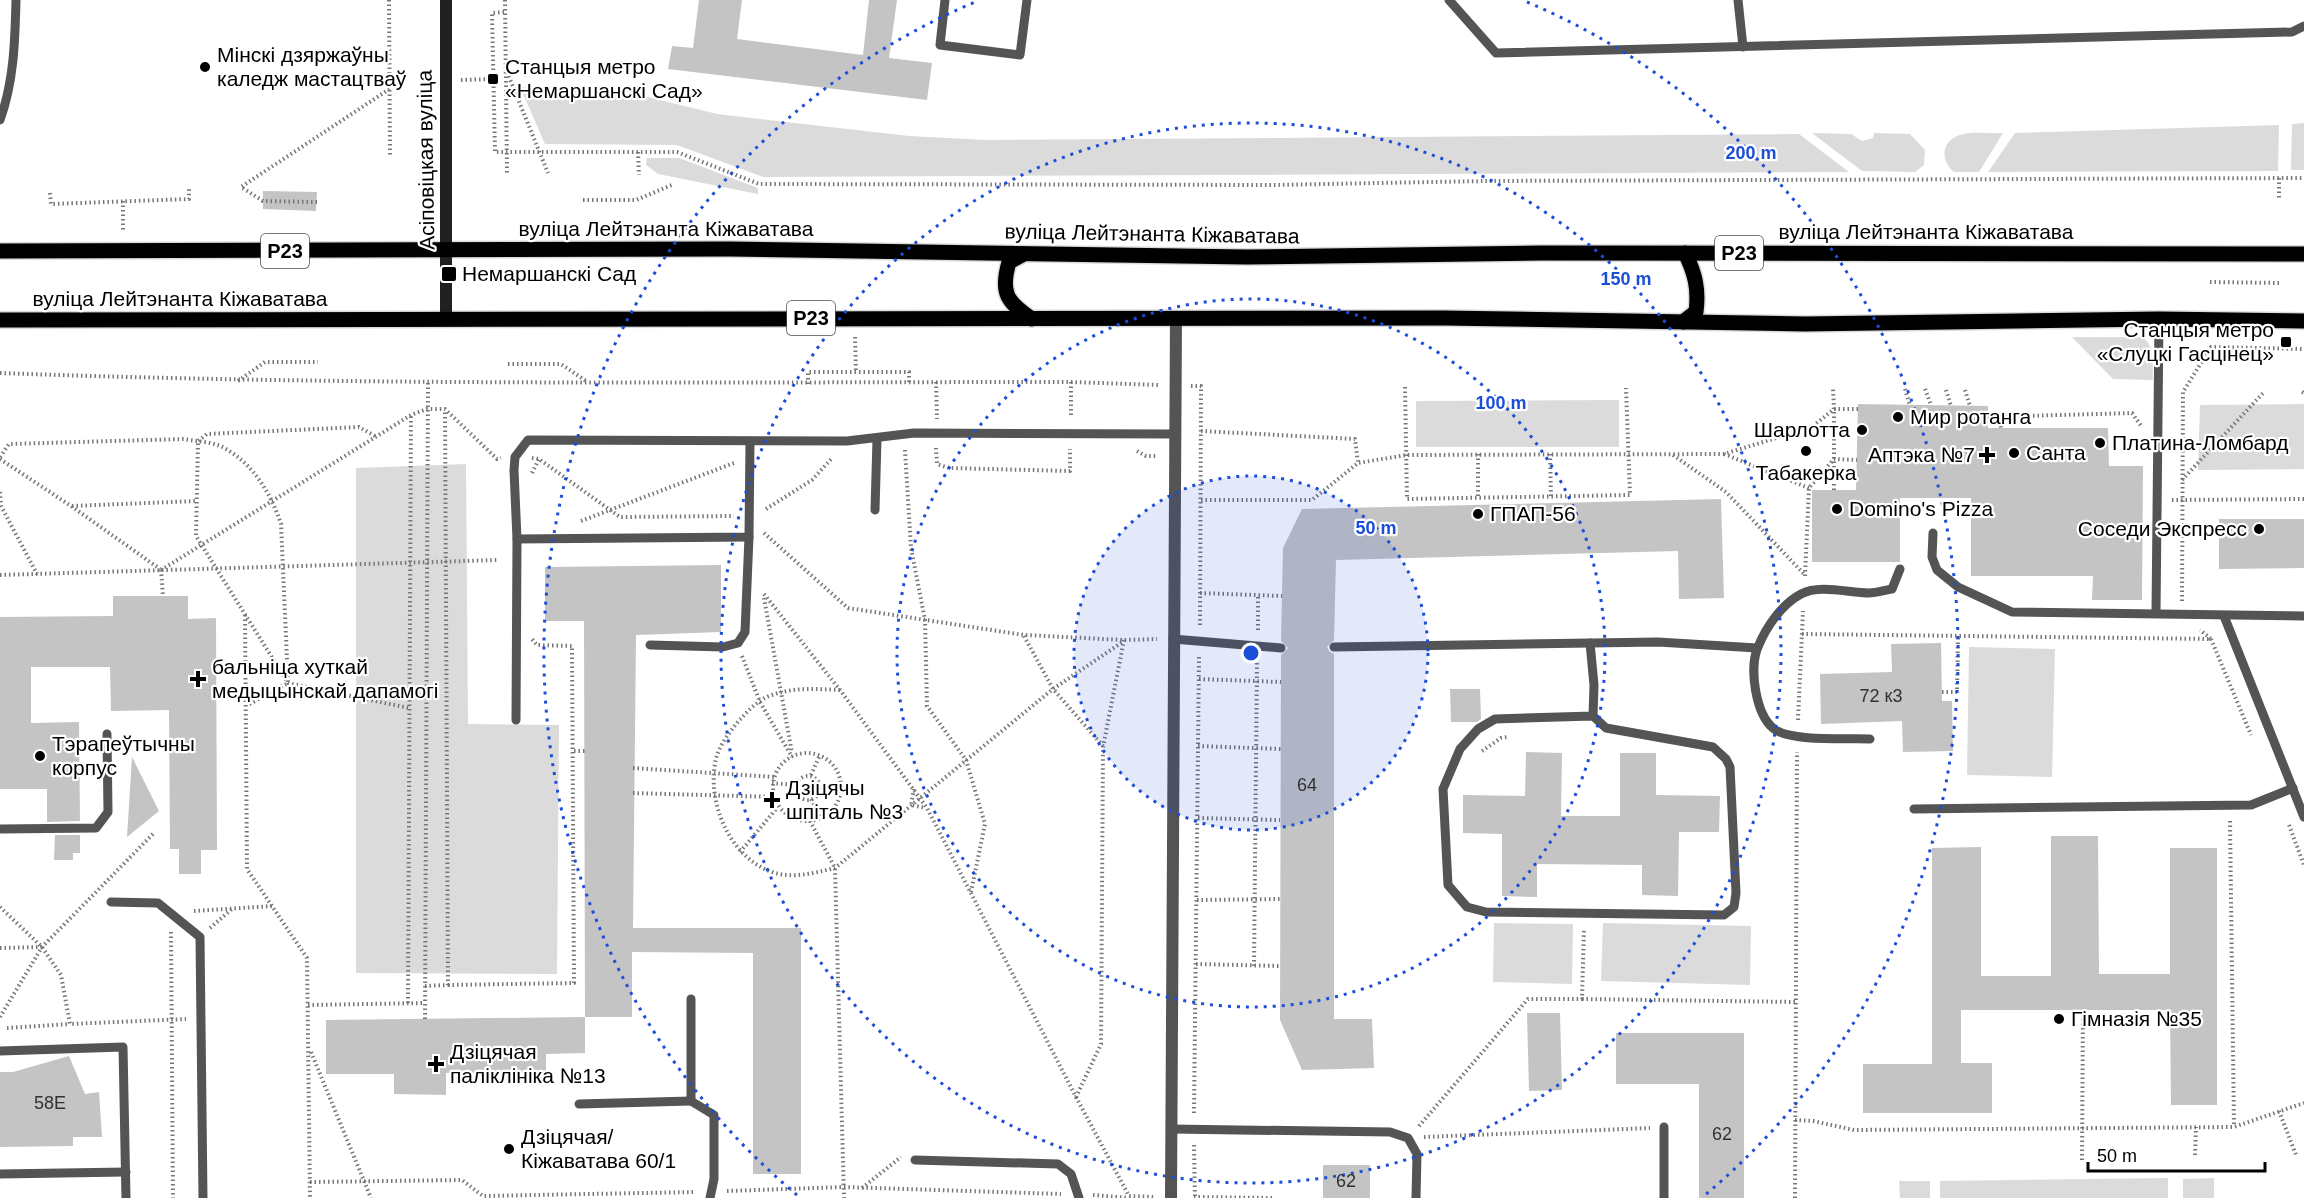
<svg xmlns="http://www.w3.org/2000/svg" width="2304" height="1198" font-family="Arial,sans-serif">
<rect width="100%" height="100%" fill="#fff"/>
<g fill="#dbdbdb">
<polygon points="520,87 644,96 717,114 909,136 985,140 1799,134 1849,172 763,177 677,145 545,144"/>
<polygon points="2304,123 2304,170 2291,170 2292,124"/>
<polygon points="2279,125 2278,171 1988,172 2015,133"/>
<polygon points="1812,133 1851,134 1862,141 1873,138 1874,133 1910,134 1925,150 1924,165 1915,172 1862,171"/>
<path d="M2003,133L1979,172H1954C1941,162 1940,141 1960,135C1972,131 1990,134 2003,133Z"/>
<polygon points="647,158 679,158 758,188 758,194 658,174 646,165"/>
<path d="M2072,337H2142C2156,346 2152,365 2153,380L2113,379Z"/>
<polygon points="1619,400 1619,447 1416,447 1416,401"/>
<polygon points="2304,404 2304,469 2198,470 2200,405"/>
<polygon points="466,464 468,724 559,725 557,974 356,973 356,468"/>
<polygon points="1969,647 2055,649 2052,777 1967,775"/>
<polygon points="1494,923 1573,924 1572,984 1493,982"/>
<polygon points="1603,923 1751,926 1750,985 1601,981"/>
<polygon points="2168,1178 2168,1198 1940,1198 1940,1181"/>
<polygon points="2214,1178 2214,1198 2183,1198 2183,1179"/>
<polygon points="1899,1181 1930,1181 1930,1198 1900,1198"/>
</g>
<g fill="#c4c4c4">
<polygon points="699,0 742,0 737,39 863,55 869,0 897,0 889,58 932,63 927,100 668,69 672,46 693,48"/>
<polygon points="263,191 317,192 316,211 263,209"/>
<polygon points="1858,404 1988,406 1988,428 2108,428 2109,466 2143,466 2142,600 2092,600 2093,576 1971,576 1971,498 1900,498 1900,562 1812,562 1812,490 1856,490"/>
<polygon points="1721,499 1724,598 1679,599 1678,551 1336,560 1334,640 1327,647 1329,651 1334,654 1334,1019 1372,1019 1374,1068 1302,1070 1280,1020 1281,655 1288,648 1281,641 1283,548 1302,509"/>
<polygon points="2219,519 2304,519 2304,568 2219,569"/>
<polygon points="721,565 721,632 636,635 633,928 801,928 801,1174 753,1174 753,953 632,952 632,1017 585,1017 584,621 545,621 545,567"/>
<polygon points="113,596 188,596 188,619 216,618 217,850 201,850 201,874 179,874 179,849 170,849 169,710 111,711 110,667 31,667 31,723 79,722 80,821 47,822 47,789 0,789 0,617 113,616"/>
<polygon points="1941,643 1942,701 1952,701 1953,751 1903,752 1902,721 1821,724 1820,674 1892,672 1891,644"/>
<polygon points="1450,689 1480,689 1481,719 1477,722 1451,722"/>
<polygon points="1526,752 1562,753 1561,816 1620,816 1620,753 1656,753 1656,795 1720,796 1719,832 1679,832 1678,896 1642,895 1642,865 1537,864 1537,897 1502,896 1502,834 1463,833 1463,795 1525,796"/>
<polygon points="132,757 159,811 127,837"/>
<polygon points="55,835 80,835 80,853 73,853 73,860 54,860"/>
<polygon points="2051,836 2098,836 2099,974 2170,974 2170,848 2217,848 2217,1105 2171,1105 2170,1010 1961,1010 1961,1063 1992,1063 1992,1113 1863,1113 1863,1064 1932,1064 1932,848 1981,847 1981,976 2051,976"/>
<polygon points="1527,1013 1560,1013 1562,1090 1529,1091"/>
<polygon points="585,1017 585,1053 546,1054 546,1073 446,1073 446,1095 394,1094 394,1074 326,1074 326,1020"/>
<polygon points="1616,1033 1744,1033 1744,1198 1699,1198 1699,1084 1616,1084"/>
<polygon points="69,1056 85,1094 99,1092 102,1137 73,1137 73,1146 0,1147 0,1072 13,1072"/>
<rect x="1323" y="1165" width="47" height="33"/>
</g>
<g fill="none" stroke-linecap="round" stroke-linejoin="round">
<defs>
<g id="primary">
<polyline points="0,251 729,249 1246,257 1541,253 2304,254"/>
<path d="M1024,254L1009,262C1000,293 1007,302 1032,319"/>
<polyline points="0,320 1444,318 1805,324 2159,319 2304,321"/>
<path d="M1683,322L1696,312C1699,289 1695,273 1685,253"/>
</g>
</defs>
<use href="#primary" stroke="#dbdbdb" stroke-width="18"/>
<g stroke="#767676" stroke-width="4" stroke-dasharray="1.5 3" stroke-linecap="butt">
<polyline points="389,0 390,157"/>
<polyline points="505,0 507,173"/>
<polyline points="504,12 492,13 495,152 677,152 759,184 1273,185 1485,181 2304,178"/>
<polyline points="507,72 548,173"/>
<polyline points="461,80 493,79"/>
<polyline points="638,152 639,175"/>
<polyline points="2279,178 2279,198"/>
<polyline points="50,193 51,204 189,199 189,189"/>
<polyline points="583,200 636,200 674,184"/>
<polyline points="123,201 123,231"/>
<polyline points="317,202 263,201 241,187 391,88"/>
<polyline points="2210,282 2280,283"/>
<polyline points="855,337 856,372"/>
<polyline points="508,364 561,364 586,381"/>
<path d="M0,373C357,386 714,382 1071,382L1159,385"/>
<polyline points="238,381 265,362 318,362"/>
<polyline points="936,382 937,419"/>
<polyline points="1071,382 1071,418"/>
<polyline points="808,384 808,372 909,372 909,383"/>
<polyline points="1191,386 1201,386 1200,627"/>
<polyline points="1405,387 1407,499 1630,495 1626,388"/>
<polyline points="1905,389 1910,405"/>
<polyline points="1925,389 1931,405"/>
<polyline points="1946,390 1951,406"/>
<polyline points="1965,390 1970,406"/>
<polyline points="2302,392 2304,393"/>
<polyline points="1988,417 2132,413 2142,427"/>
<polyline points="2000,417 2001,428"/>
<polyline points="1201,431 1355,439 1358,463"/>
<polyline points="375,436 359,427 207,434 198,441 196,536 288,683 409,708"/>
<polyline points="936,448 937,464 949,468 1070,471 1070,449"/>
<polyline points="905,450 911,548 925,620 927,706 966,760 985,824 971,892"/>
<polyline points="1137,451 1146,456 1158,456"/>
<polyline points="1478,454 1478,497"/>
<polyline points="1550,454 1551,496"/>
<polyline points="1724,454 1809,488"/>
<polyline points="1673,455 1726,492 1804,574"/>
<path d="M0,457L9,444L184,439C198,442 213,441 226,449C254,465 271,494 281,524L288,683L248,705"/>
<polyline points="532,458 539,459 620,517 734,516"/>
<polyline points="0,459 71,506 160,569"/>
<polyline points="532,473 539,459"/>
<polyline points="2182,480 2264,392"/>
<polyline points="1834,490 1834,409 1858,409"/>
<polyline points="0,492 1,506 37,574"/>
<polyline points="1201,500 1312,500 1358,463 1406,455 1724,454 1812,427 1834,409 1833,389"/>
<polyline points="2172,500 2304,499"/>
<polyline points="72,506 196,501"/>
<polyline points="766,509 812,480 833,457"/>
<polyline points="581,521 734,463"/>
<polyline points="764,533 848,608 1024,635 1124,640 1157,639"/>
<polyline points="161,570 411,415 427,409 445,409 497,459 501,458"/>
<polyline points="161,570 163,596"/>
<polyline points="0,575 498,560"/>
<polyline points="1805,576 1809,488 1834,459 1857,460"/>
<polyline points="1200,593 1282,596"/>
<polyline points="764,594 840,690 927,808 1076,1097 1101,1044 1103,747 1124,640"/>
<polyline points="764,598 792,753"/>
<polyline points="2182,601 2183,392 2211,347 2304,349"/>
<polyline points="245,615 247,869 307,958 310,1198"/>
<polyline points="1258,630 1258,595"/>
<polyline points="1802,634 2211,639 2200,630"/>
<polyline points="1024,636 1053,689 1103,746"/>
<polyline points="2211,639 2251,735"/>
<polyline points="742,656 760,702 792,757"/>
<polyline points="1199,679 1281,682"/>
<path d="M840,690C816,689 794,687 772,695C757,700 747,712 737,723C729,733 719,746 716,759C706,801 729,857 772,872C793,879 814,873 835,868L1053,689L1124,641"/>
<polyline points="1942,692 1957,692 1958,636"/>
<polyline points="1798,720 1803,611"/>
<polyline points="1198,746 1281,749"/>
<polyline points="574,751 585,751"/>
<polyline points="1482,751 1501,738 1507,737"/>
<circle cx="807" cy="787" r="34"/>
<polyline points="633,768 775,777"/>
<polyline points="811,775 820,755"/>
<circle cx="808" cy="788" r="12"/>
<polyline points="772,783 795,785"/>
<polyline points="914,789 911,805 926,808"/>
<polyline points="633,793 774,797"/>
<polyline points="811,799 821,817"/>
<polyline points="1198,818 1280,820"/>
<polyline points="810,821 835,868 844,1198"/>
<polyline points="2230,821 2234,1127"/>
<polyline points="2289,825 2304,865"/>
<polyline points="740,852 777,808"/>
<polyline points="1197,900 1280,899"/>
<polyline points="0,907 42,947 61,975 70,1024 186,1019"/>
<polyline points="194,911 273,906"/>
<polyline points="210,928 232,909"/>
<polyline points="171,932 173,1198"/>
<polyline points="0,948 42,947"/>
<polyline points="1196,964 1280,966"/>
<polyline points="1254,966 1257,662"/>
<polyline points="448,985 574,983 572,646 537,645 532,639"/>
<polyline points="425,986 448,985 445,410"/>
<polyline points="1582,999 1796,1002"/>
<polyline points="408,1003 411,416"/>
<polyline points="308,1005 425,1003"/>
<polyline points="0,1017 42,947 153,834"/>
<polyline points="425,1019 428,383"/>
<polyline points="7,1028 70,1024"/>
<polyline points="311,1052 371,1198"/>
<polyline points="1076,1097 1129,1196 1154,1197"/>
<polyline points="2279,1111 2296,1155"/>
<polyline points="1194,1113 1199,656"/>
<polyline points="1795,1120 1813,1121 1854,1130 2234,1127 2304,1103"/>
<polyline points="1419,1126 1528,999 1582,999 1584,928"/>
<polyline points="1424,1137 1650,1128"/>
<polyline points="1194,1145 1195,1198"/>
<polyline points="2195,1155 2196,1127"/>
<polyline points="2082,1160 2083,1010"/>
<polyline points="310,1182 462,1180 483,1196 696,1192"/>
<polyline points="862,1188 901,1157"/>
<polyline points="727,1191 844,1187 1061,1194"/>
<polyline points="1093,1195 1130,1198"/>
<polyline points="1194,1197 1273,1198"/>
<polyline points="1795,1198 1797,752"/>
</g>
<g stroke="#545454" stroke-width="9">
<polyline points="945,0 940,45 1020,55 1027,0"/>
<polyline points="1449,0 1496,53 2292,32 2304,26"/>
<polyline points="1738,0 1743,47"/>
<path d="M0,120C14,81 15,41 16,0"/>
<polyline points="875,510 877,439"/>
<polyline points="1933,533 1932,557 1937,570 1958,587 2012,612 2304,616"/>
<polyline points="517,539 749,537 750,442"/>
<polyline points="2156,613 2159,319"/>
<polyline points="2224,616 2304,817"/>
<polyline points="1173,639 1281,648"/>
<polyline points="1590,643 1594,685 1593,716 1606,728 1713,747 1726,759 1730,767 1736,893 1734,907 1724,915 1486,912 1467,907 1448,885 1443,789 1460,749 1478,729 1495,719 1593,716"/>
<polyline points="650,645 723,647 738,643 745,632 749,537"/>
<polyline points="1334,647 1658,642 1757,648"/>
<polyline points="516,720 517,539 514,470 515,457 528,440 847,441 914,433 1174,434"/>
<path d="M1870,739C1848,738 1791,742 1774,729C1755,714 1749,667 1758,647C1766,627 1782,604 1801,594C1820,584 1849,593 1869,593C1877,593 1885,590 1892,589L1900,569"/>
<polyline points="1914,809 2251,805 2293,788"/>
<polyline points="0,829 96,828 108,812 107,734"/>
<polyline points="111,902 158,903 200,937 203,1198"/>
<polyline points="691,999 691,1101 714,1115 714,1179 710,1198"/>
<polyline points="0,1051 123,1047 126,1198"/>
<polyline points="579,1104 691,1101"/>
<polyline points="1664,1127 1664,1198"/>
<polyline points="1171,1129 1390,1132 1408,1138 1417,1154 1416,1198"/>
<polyline points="915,1160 1058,1164 1071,1174 1079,1198"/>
<polyline points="0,1174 126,1172"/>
</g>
<polyline stroke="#545454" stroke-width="12" points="1171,1198 1176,319"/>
<polyline stroke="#212121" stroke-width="12" points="446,320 446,0"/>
<use href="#primary" stroke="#000" stroke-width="15"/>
</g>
<circle cx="1251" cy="653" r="177" fill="#1d4ed8" fill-opacity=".12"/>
<g fill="none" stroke="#1d4ed8" stroke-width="3" stroke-dasharray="3 6">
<circle cx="1251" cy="653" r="177"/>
<circle cx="1251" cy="653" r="354"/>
<circle cx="1251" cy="653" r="530"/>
<path d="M797 1195A707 707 0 0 1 975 2M1527 2A707 707 0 0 1 1705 1195"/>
</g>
<g fill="#000" stroke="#fff" stroke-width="2">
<circle cx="205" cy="67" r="6"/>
<rect x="487" y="73" width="12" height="12" rx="3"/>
<rect x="441" y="266" width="16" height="16" rx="3"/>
<rect x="2280" y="336" width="12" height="12" rx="3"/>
<circle cx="1898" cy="417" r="6"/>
<circle cx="1862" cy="430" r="6"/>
<circle cx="2100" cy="443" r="6"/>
<circle cx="1806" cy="451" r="6"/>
<circle cx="2014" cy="453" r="6"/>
<path d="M1984 446h6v6h6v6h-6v6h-6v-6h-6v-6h6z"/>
<circle cx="1837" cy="509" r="6"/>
<circle cx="1478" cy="514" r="6"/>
<circle cx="2259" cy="529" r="6"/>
<path d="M195 670h6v6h6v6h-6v6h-6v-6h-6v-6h6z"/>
<circle cx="40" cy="756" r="6"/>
<path d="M769 791h6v6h6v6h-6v6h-6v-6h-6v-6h6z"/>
<circle cx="2059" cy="1019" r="6"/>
<path d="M433 1055h6v6h6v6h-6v6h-6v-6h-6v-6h6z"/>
<circle cx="509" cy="1149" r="6"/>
</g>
<g text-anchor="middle" stroke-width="4.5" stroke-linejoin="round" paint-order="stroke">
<g font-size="18" fill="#313131">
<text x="1881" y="702">72 к3</text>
<text x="1307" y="791">64</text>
<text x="50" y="1109">58Е</text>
<text x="1722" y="1140">62</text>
<text x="1346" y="1187">62</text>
</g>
<g fill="#fff" stroke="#4c4c4c" stroke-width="1.5">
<rect x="261" y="234" width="48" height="34" rx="4.5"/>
<rect x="1715" y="236" width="48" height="34" rx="4.5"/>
<rect x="787" y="301" width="48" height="34" rx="4.5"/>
</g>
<g font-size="20" font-weight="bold" fill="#000">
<text x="285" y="258">Р23</text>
<text x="1739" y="260">Р23</text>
<text x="811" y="325">Р23</text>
</g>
<g font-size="21" fill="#000" stroke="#fff" text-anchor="start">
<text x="217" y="62">Мінскі дзяржаўны<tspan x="217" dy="24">каледж мастацтваў</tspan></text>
<text x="505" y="74">Станцыя метро<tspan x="505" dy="24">«Немаршанскі Сад»</tspan></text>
<text x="462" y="281">Немаршанскі Сад</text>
<text x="2274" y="337" text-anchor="end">Станцыя метро<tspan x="2274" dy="24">«Слуцкі Гасцінец»</tspan></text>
<text x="1910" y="424">Мир ротанга</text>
<text x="1850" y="437" text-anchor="end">Шарлотта</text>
<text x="2112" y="450">Платина-Ломбард</text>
<text x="2026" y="460">Санта</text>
<text x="1975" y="462" text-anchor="end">Аптэка №7</text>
<text x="1806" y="480" text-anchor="middle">Табакерка</text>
<text x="1849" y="516">Domino's Pizza</text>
<text x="1490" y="521">ГПАП-56</text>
<text x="2247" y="536" text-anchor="end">Соседи Экспресс</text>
<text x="212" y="674">бальніца хуткай<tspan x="212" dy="24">медыцынскай дапамогі</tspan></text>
<text x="52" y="751">Тэрапеўтычны<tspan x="52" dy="24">корпус</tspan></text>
<text x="786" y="795">Дзіцячы<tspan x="786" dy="24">шпіталь №3</tspan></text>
<text x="2071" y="1026">Гімназія №35</text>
<text x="450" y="1059">Дзіцячая<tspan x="450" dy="24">паліклініка №13</tspan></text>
<text x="521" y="1144">Дзіцячая/<tspan x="521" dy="24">Кіжаватава 60/1</tspan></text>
</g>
<g font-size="21" fill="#000" stroke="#fff">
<text transform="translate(426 160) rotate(-91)" y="7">Асіповіцкая вуліца</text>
<text x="666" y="236">вуліца Лейтэнанта Кіжаватава</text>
<text x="1926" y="239">вуліца Лейтэнанта Кіжаватава</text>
<text transform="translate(1152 234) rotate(1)" y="7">вуліца Лейтэнанта Кіжаватава</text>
<text x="180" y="306">вуліца Лейтэнанта Кіжаватава</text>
</g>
</g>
<circle cx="1251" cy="653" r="9" fill="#1d4ed8" stroke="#fff" stroke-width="3"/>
<g font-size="18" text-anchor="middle" font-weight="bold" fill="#1d4ed8" stroke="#fff" stroke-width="4.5" stroke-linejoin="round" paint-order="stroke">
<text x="1751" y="159">200 m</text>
<text x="1626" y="285">150 m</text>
<text x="1501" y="409">100 m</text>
<text x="1376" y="534">50 m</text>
</g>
<path d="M2088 1162v9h177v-9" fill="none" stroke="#000000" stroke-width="3"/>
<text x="2097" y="1162" font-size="18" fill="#000000" stroke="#ffffff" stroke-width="4.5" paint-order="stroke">50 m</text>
</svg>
